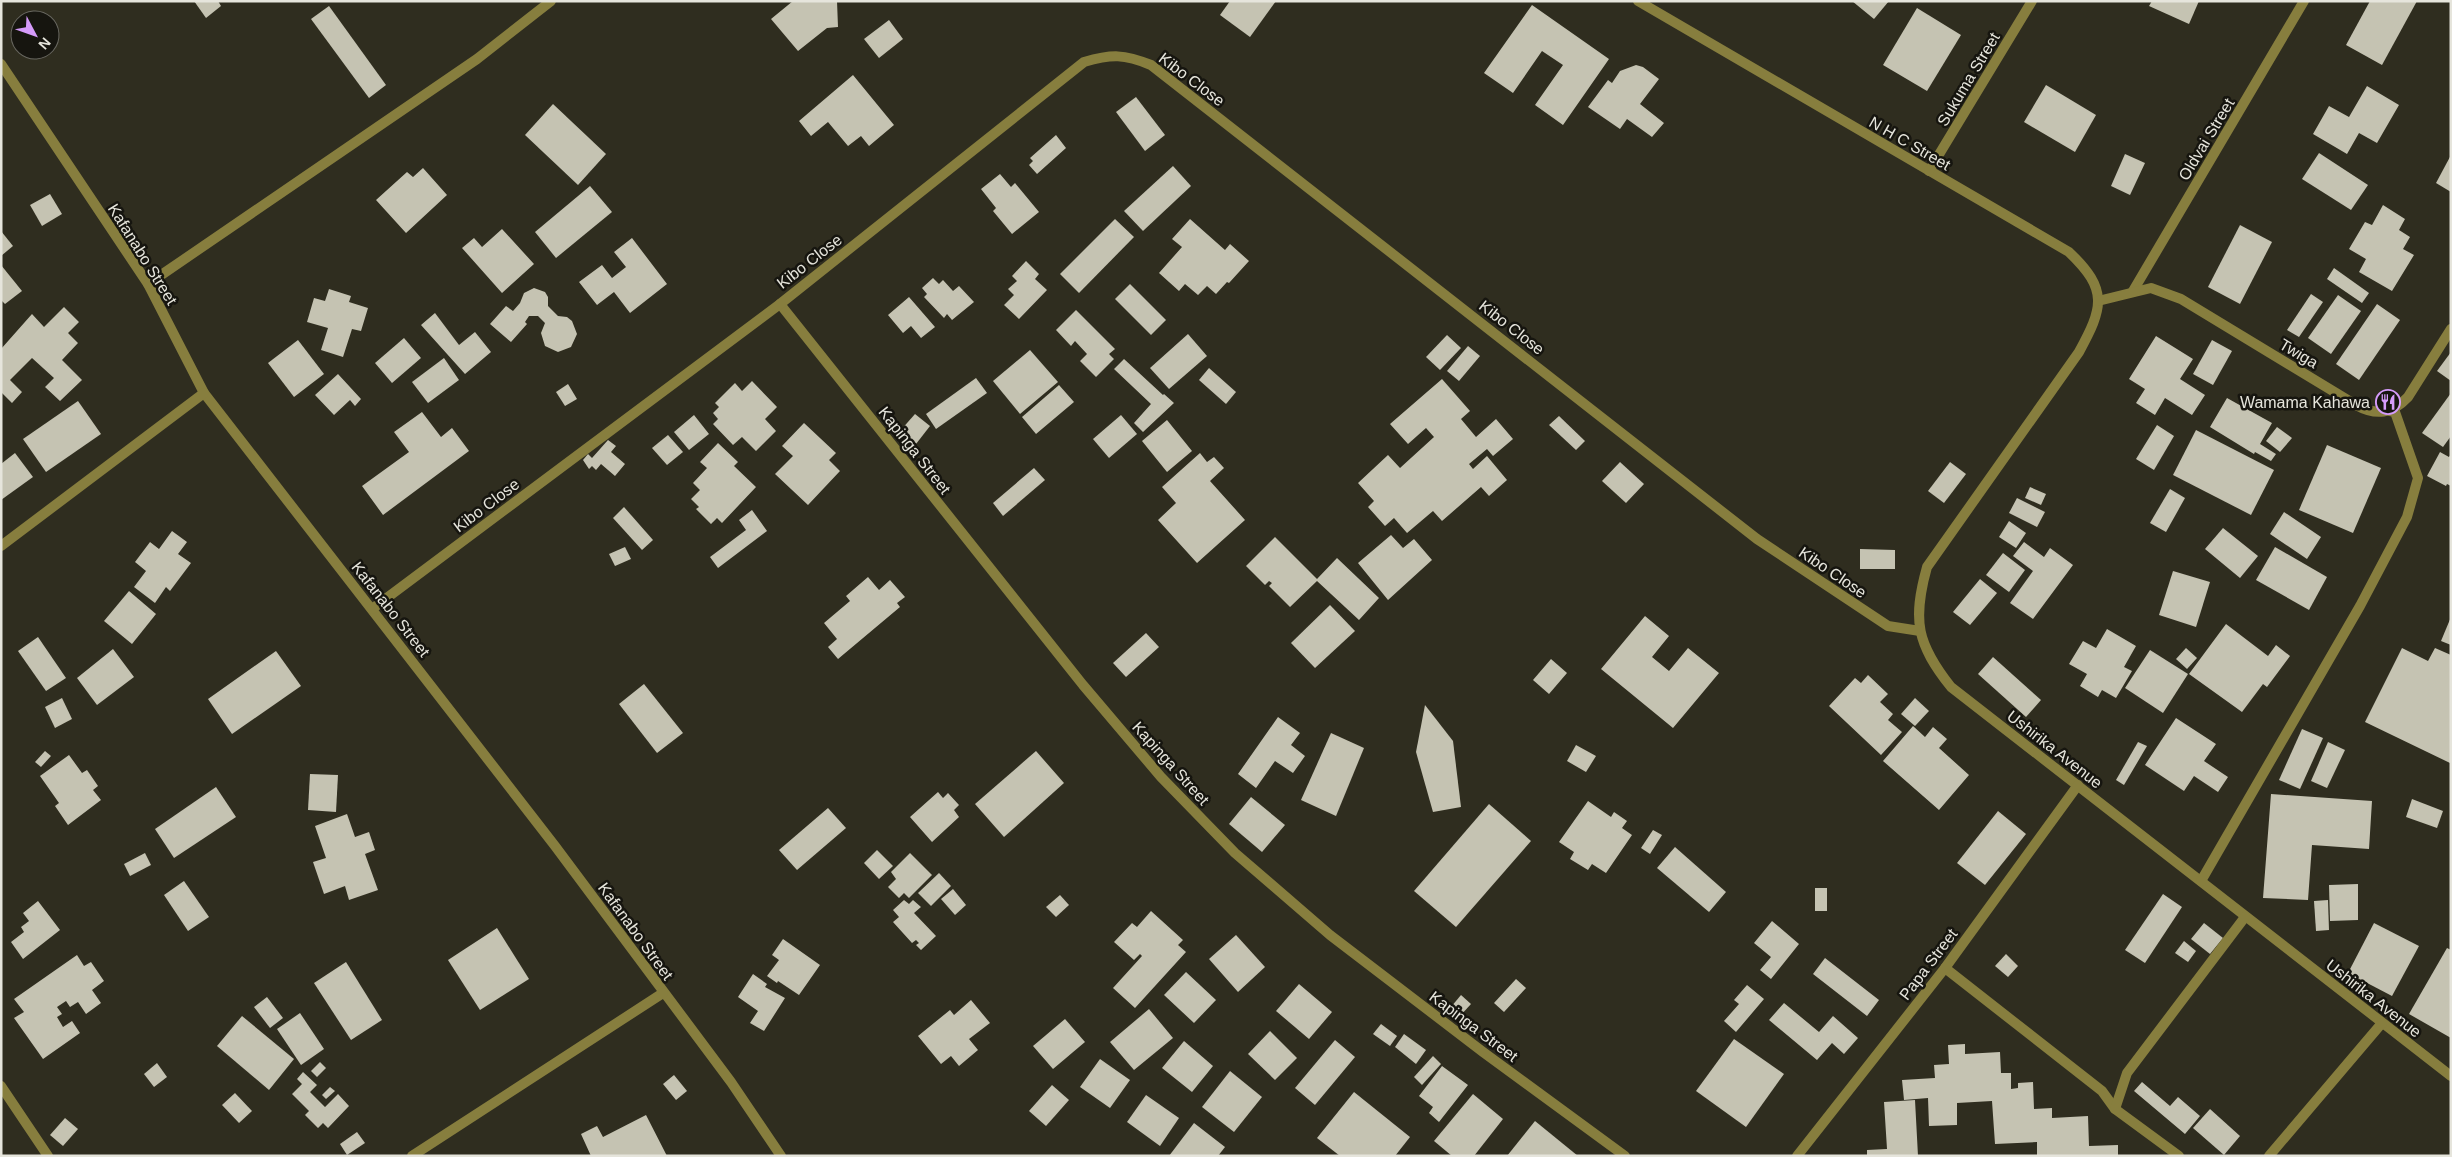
<svg xmlns="http://www.w3.org/2000/svg" width="2452" height="1157" font-family="Helvetica,sans-serif">
<rect width="100%" height="100%" fill="#2f2d1f"/>
<g fill="#c5c3b2">
<polygon points="194,1 218,1 221,6 206,18"/>
<polygon points="793,1 837,1 838,27 827,28 798,51 771,19"/>
<polygon points="1230,1 1276,1 1250,37 1220,15"/>
<polygon points="1852,1 1889,1 1874,19"/>
<polygon points="2152,1 2199,1 2189,24 2149,6"/>
<polygon points="2370,1 2417,1 2382,65 2346,45"/>
<polygon points="1532,5 1609,59 1563,125 1535,105 1563,65 1542,51 1513,93 1484,73"/>
<polygon points="329,6 386,85 369,98 311,19"/>
<polygon points="1917,8 1961,35 1927,91 1883,65"/>
<polygon points="889,20 903,39 879,58 864,39"/>
<polygon points="1636,65 1643,67 1659,79 1640,104 1664,123 1652,137 1627,119 1620,129 1588,107 1608,80 1612,83 1620,71"/>
<polygon points="853,75 894,125 869,146 861,136 848,146 828,122 811,136 799,121"/>
<polygon points="2046,85 2096,115 2075,152 2024,122"/>
<polygon points="2367,86 2399,105 2377,143 2359,133 2347,154 2313,134 2329,106 2349,117"/>
<polygon points="1136,97 1165,135 1145,151 1116,112"/>
<polygon points="553,104 606,154 578,185 525,135"/>
<polygon points="1056,135 1066,148 1037,174 1029,165 1033,161 1030,158"/>
<polygon points="2319,153 2368,185 2351,210 2302,179"/>
<polygon points="2125,154 2145,163 2130,195 2111,186"/>
<polygon points="2451,155 2451,192 2436,183"/>
<polygon points="1173,166 1191,186 1143,231 1124,211"/>
<polygon points="423,168 447,195 406,233 376,200 407,172 413,177"/>
<polygon points="1000,174 1011,187 1015,183 1039,212 1012,234 993,211 996,208 981,189"/>
<polygon points="590,186 612,212 556,258 535,232"/>
<polygon points="50,194 62,214 42,226 30,205"/>
<polygon points="2383,205 2405,219 2399,230 2410,237 2403,249 2414,255 2392,291 2359,272 2366,259 2349,249 2365,222 2372,225"/>
<polygon points="1115,219 1134,237 1079,293 1060,274"/>
<polygon points="1190,219 1225,250 1230,244 1249,261 1229,283 1227,282 1216,294 1207,286 1198,295 1185,284 1179,291 1159,273 1182,247 1172,239"/>
<polygon points="2240,225 2272,242 2240,304 2208,287"/>
<polygon points="502,229 534,264 502,293 462,248 474,238 482,247"/>
<polygon points="1,231 13,246 1,256"/>
<polygon points="632,238 667,284 630,313 614,292 597,305 579,282 602,265 612,278 626,267 614,252"/>
<polygon points="1026,261 1039,274 1035,279 1047,290 1019,319 1004,305 1014,295 1008,289 1017,281 1012,276"/>
<polygon points="1,265 22,291 5,304 1,300"/>
<polygon points="2334,268 2369,293 2362,303 2327,279"/>
<polygon points="933,278 939,284 943,280 953,291 959,286 974,302 952,320 947,314 944,318 924,297 927,294 922,288"/>
<polygon points="1130,284 1166,320 1151,335 1115,299"/>
<polygon points="534,288 545,292 548,297 548,306 558,316 567,317 572,321 577,334 571,347 558,352 545,346 541,333 545,323 538,316 529,316 525,322 527,324 511,342 490,324 506,306 513,311 520,303 524,293"/>
<polygon points="329,289 351,296 349,302 368,308 361,331 352,329 343,357 321,350 328,328 307,322 314,298 325,301"/>
<polygon points="2311,294 2323,302 2299,337 2287,330"/>
<polygon points="2338,295 2361,311 2331,354 2308,338"/>
<polygon points="909,297 935,327 921,338 911,326 903,333 888,315"/>
<polygon points="2377,304 2400,320 2359,380 2336,364"/>
<polygon points="64,307 79,322 68,333 78,343 62,360 82,380 60,401 45,387 54,378 32,358 10,380 22,392 12,403 1,392 1,349 32,314 44,327"/>
<polygon points="1076,310 1115,349 1109,354 1114,359 1096,377 1080,361 1087,354 1075,341 1071,346 1056,330"/>
<polygon points="435,313 459,345 475,332 491,352 465,374 421,325"/>
<polygon points="1188,334 1207,356 1169,389 1150,368"/>
<polygon points="1447,335 1461,348 1440,370 1426,357"/>
<polygon points="2156,336 2193,359 2180,379 2205,395 2192,415 2165,398 2155,415 2136,403 2145,389 2129,379"/>
<polygon points="404,338 421,358 392,383 375,363"/>
<polygon points="298,340 324,374 294,397 268,363"/>
<polygon points="2212,340 2232,351 2213,385 2193,374"/>
<polygon points="1468,346 1480,356 1459,381 1447,371"/>
<polygon points="1030,350 1058,382 1020,414 993,381"/>
<polygon points="2451,352 2451,381 2437,371"/>
<polygon points="444,358 459,380 428,403 412,382"/>
<polygon points="1124,359 1163,395 1164,394 1174,403 1143,432 1134,423 1151,404 1114,369"/>
<polygon points="1209,368 1236,392 1226,404 1199,380"/>
<polygon points="338,374 361,399 355,406 350,400 334,415 315,395"/>
<polygon points="976,378 987,393 936,429 926,414"/>
<polygon points="1442,379 1470,411 1461,419 1476,437 1496,419 1513,439 1493,456 1487,449 1469,464 1473,469 1487,456 1507,480 1489,496 1481,487 1442,521 1433,511 1407,533 1394,518 1385,526 1368,507 1374,501 1358,483 1388,455 1400,468 1434,437 1426,428 1408,444 1390,424"/>
<polygon points="752,381 777,407 765,419 776,431 756,451 742,437 733,445 713,424 718,419 713,413 719,407 715,403 735,383 742,391"/>
<polygon points="568,384 577,399 565,406 556,392"/>
<polygon points="1059,385 1074,402 1036,434 1022,417"/>
<polygon points="2451,393 2451,436 2443,447 2422,433"/>
<polygon points="2227,398 2272,423 2260,444 2276,454 2271,461 2255,452 2254,454 2210,427"/>
<polygon points="78,401 101,434 46,472 23,439"/>
<polygon points="422,412 441,437 452,428 469,451 383,515 362,486 409,452 394,432"/>
<polygon points="915,414 930,426 916,444 900,431"/>
<polygon points="694,415 709,434 689,450 674,432"/>
<polygon points="1121,415 1137,434 1109,458 1093,439"/>
<polygon points="1559,416 1585,441 1576,450 1549,425"/>
<polygon points="1167,420 1192,451 1167,472 1142,441"/>
<polygon points="804,423 836,453 829,460 840,471 808,505 775,474 793,456 782,446"/>
<polygon points="2157,425 2174,436 2154,470 2136,459"/>
<polygon points="2277,427 2292,438 2280,452 2266,441"/>
<polygon points="2196,430 2274,470 2251,515 2173,475"/>
<polygon points="668,435 683,452 667,465 652,448"/>
<polygon points="608,440 616,446 611,452 625,464 615,476 601,464 596,470 592,466 589,469 583,460 588,454 592,458"/>
<polygon points="718,443 738,462 734,466 756,487 722,523 717,518 711,524 696,509 699,507 691,499 700,490 693,483 707,468 700,462"/>
<polygon points="2327,445 2381,468 2353,533 2299,510"/>
<polygon points="2440,452 2449,457 2451,454 2451,486 2447,484 2446,486 2427,476"/>
<polygon points="15,453 33,477 1,500 1,464"/>
<polygon points="1200,453 1207,462 1214,457 1224,468 1210,481 1245,520 1197,563 1158,520 1176,503 1162,487"/>
<polygon points="1620,462 1644,484 1626,503 1602,481"/>
<polygon points="1950,462 1966,474 1944,503 1928,491"/>
<polygon points="1034,468 1045,480 1003,516 993,503"/>
<polygon points="2030,487 2046,494 2041,505 2025,498"/>
<polygon points="2170,489 2185,498 2166,532 2150,523"/>
<polygon points="2017,498 2045,512 2037,527 2009,513"/>
<polygon points="624,507 653,540 642,550 613,518"/>
<polygon points="752,510 767,531 718,568 710,557 746,530 739,520"/>
<polygon points="2284,512 2321,537 2307,559 2270,534"/>
<polygon points="2009,521 2026,533 2016,548 1999,537"/>
<polygon points="2223,528 2258,556 2240,578 2205,549"/>
<polygon points="172,531 187,542 178,554 191,563 170,591 166,587 155,603 134,587 146,571 135,562 150,542 159,549"/>
<polygon points="1391,535 1403,548 1414,539 1432,560 1388,600 1358,563"/>
<polygon points="1275,537 1317,579 1337,558 1379,598 1359,620 1317,581 1290,607 1269,586 1272,583 1269,581 1265,585 1246,566"/>
<polygon points="2024,542 2044,557 2050,548 2073,565 2033,619 2010,603 2033,571 2013,556"/>
<polygon points="625,547 631,559 615,566 609,554"/>
<polygon points="2275,547 2327,577 2309,610 2256,580"/>
<polygon points="1860,549 1895,550 1895,569 1860,569"/>
<polygon points="2003,553 2025,570 2009,592 1986,575"/>
<polygon points="2173,571 2210,582 2196,627 2159,615"/>
<polygon points="868,577 879,590 890,580 905,597 897,603 900,607 838,659 828,647 837,639 824,623 850,601 846,596"/>
<polygon points="1980,579 1997,593 1970,625 1953,612"/>
<polygon points="129,591 156,614 132,644 104,621"/>
<polygon points="1330,605 1355,631 1315,668 1291,643"/>
<polygon points="1645,616 1669,636 1652,657 1669,671 1688,648 1719,673 1673,728 1601,669"/>
<polygon points="2451,617 2451,645 2441,641"/>
<polygon points="2226,624 2268,656 2276,645 2290,656 2267,687 2263,684 2242,712 2189,674"/>
<polygon points="2107,629 2136,646 2124,667 2132,671 2116,698 2102,690 2098,697 2080,686 2087,674 2069,664 2083,641 2096,648"/>
<polygon points="1146,633 1159,647 1126,677 1113,663"/>
<polygon points="38,637 66,678 46,691 18,651"/>
<polygon points="2186,648 2197,658 2187,669 2176,659"/>
<polygon points="2402,648 2428,661 2435,648 2451,655 2450,763 2365,722"/>
<polygon points="113,649 134,677 97,705 77,678"/>
<polygon points="2150,650 2188,674 2163,713 2125,688"/>
<polygon points="276,651 301,686 232,734 208,699"/>
<polygon points="1993,657 2041,700 2026,717 1978,674"/>
<polygon points="1551,659 1567,673 1549,694 1533,680"/>
<polygon points="1868,675 1888,694 1880,702 1893,714 1888,720 1902,732 1881,755 1829,706 1855,678 1861,683"/>
<polygon points="644,684 683,733 657,753 619,704"/>
<polygon points="62,698 72,719 55,728 45,707"/>
<polygon points="1915,698 1929,711 1915,726 1901,714"/>
<polygon points="1425,705 1453,741 1461,807 1433,812 1416,752"/>
<polygon points="1278,717 1300,733 1291,745 1305,756 1293,773 1275,761 1256,788 1238,774"/>
<polygon points="2176,718 2216,744 2204,761 2228,777 2218,792 2194,776 2184,791 2145,765"/>
<polygon points="1913,726 1925,737 1933,727 1947,739 1939,748 1969,775 1939,810 1883,761"/>
<polygon points="2302,729 2323,738 2300,789 2279,780"/>
<polygon points="1331,733 1364,748 1336,816 1301,800"/>
<polygon points="2138,742 2147,746 2124,785 2116,780"/>
<polygon points="2328,742 2345,750 2327,788 2311,781"/>
<polygon points="1576,745 1596,756 1586,772 1567,761"/>
<polygon points="45,751 51,756 41,767 35,762"/>
<polygon points="1036,751 1064,783 1004,837 975,804"/>
<polygon points="69,755 82,773 87,770 98,786 93,790 101,800 68,825 55,806 59,803 40,776"/>
<polygon points="310,774 338,775 336,812 308,810"/>
<polygon points="216,787 236,817 174,858 155,829"/>
<polygon points="938,792 943,798 948,793 959,805 954,810 959,817 932,842 910,817"/>
<polygon points="2271,794 2372,801 2369,849 2312,845 2308,900 2263,898"/>
<polygon points="1251,797 1285,825 1262,852 1229,824"/>
<polygon points="2412,799 2443,811 2437,828 2406,817"/>
<polygon points="1588,801 1611,817 1614,812 1627,821 1622,828 1632,835 1606,873 1592,864 1588,870 1570,859 1574,852 1559,842"/>
<polygon points="1489,804 1531,841 1456,927 1414,891"/>
<polygon points="828,808 846,828 797,870 779,850"/>
<polygon points="1998,811 2026,834 1985,885 1957,863"/>
<polygon points="347,814 355,837 369,832 375,850 365,854 378,890 349,900 345,886 324,894 313,862 326,858 315,826"/>
<polygon points="1653,830 1662,835 1650,854 1641,848"/>
<polygon points="1675,847 1726,892 1709,912 1657,868"/>
<polygon points="877,850 893,866 879,879 864,863"/>
<polygon points="145,853 151,865 130,876 124,864"/>
<polygon points="910,853 932,875 909,898 904,893 899,898 888,887 896,879 891,872"/>
<polygon points="939,873 951,886 931,906 918,893"/>
<polygon points="184,881 209,917 188,931 164,895"/>
<polygon points="2358,884 2358,920 2330,921 2329,885"/>
<rect x="1815" y="888" width="12" height="23"/>
<polygon points="953,889 966,905 955,915 941,899"/>
<polygon points="2163,894 2182,907 2145,963 2125,950"/>
<polygon points="1060,895 1069,905 1056,917 1046,907"/>
<polygon points="904,900 909,904 913,900 921,907 914,913 936,936 921,950 916,945 919,943 916,940 912,943 893,922 899,917 893,910"/>
<polygon points="2328,900 2329,930 2316,931 2314,901"/>
<polygon points="38,901 60,930 23,959 11,942 24,932 21,927 29,921 23,913"/>
<polygon points="1151,911 1183,940 1178,945 1186,952 1135,1008 1113,988 1142,956 1140,954 1134,960 1114,942 1132,923 1137,927"/>
<polygon points="1772,921 1799,944 1771,979 1760,970 1771,957 1754,943"/>
<polygon points="2204,923 2223,938 2210,954 2191,939"/>
<polygon points="2374,923 2419,946 2392,996 2348,973"/>
<polygon points="497,928 529,979 480,1010 448,960"/>
<polygon points="1236,935 1265,967 1238,992 1209,959"/>
<polygon points="783,939 820,965 799,995 778,981 777,983 767,976 779,960 772,955"/>
<polygon points="2184,941 2196,951 2188,962 2175,953"/>
<polygon points="2447,948 2451,950 2451,1038 2409,1014"/>
<polygon points="2006,954 2018,966 2008,977 1995,966"/>
<polygon points="77,955 84,966 91,962 104,981 92,990 101,1003 86,1014 78,1002 70,1007 66,1001 57,1007 62,1014 57,1017 63,1027 72,1021 80,1033 43,1059 14,1018 24,1012 14,999"/>
<polygon points="1825,958 1879,1000 1867,1016 1813,974"/>
<polygon points="346,962 382,1020 351,1040 314,983"/>
<polygon points="1186,972 1216,1000 1194,1023 1164,995"/>
<polygon points="753,974 767,984 765,987 785,998 764,1031 750,1023 758,1011 738,997"/>
<polygon points="1516,979 1526,988 1504,1012 1494,1003"/>
<polygon points="1299,984 1332,1012 1309,1039 1276,1011"/>
<polygon points="1747,985 1764,999 1736,1032 1724,1021 1739,1004 1734,1000"/>
<polygon points="1461,995 1471,1004 1460,1016 1451,1007"/>
<polygon points="267,997 283,1018 270,1028 254,1007"/>
<polygon points="971,1000 990,1023 969,1039 978,1050 959,1066 951,1056 941,1064 918,1036 950,1010 954,1015"/>
<polygon points="1784,1003 1819,1032 1833,1016 1858,1038 1844,1054 1832,1043 1817,1060 1769,1020"/>
<polygon points="1149,1009 1173,1038 1134,1070 1110,1042"/>
<polygon points="300,1013 324,1049 301,1065 277,1029"/>
<polygon points="242,1016 294,1059 269,1090 217,1046"/>
<polygon points="1065,1019 1085,1042 1053,1069 1033,1046"/>
<polygon points="1381,1024 1397,1036 1390,1046 1373,1034"/>
<polygon points="1270,1031 1297,1058 1275,1080 1248,1054"/>
<polygon points="1404,1034 1426,1050 1416,1064 1395,1047"/>
<polygon points="1734,1039 1784,1074 1746,1127 1696,1091"/>
<polygon points="1335,1040 1355,1057 1315,1105 1295,1088"/>
<polygon points="1184,1041 1213,1066 1192,1092 1162,1068"/>
<polygon points="1965,1044 1965,1054 2000,1052 2001,1073 2011,1073 2011,1089 2018,1088 2018,1083 2033,1082 2034,1109 2052,1108 2052,1118 2088,1116 2089,1146 2118,1145 2118,1156 2037,1156 2037,1142 1995,1144 1992,1101 1957,1103 1957,1125 1929,1126 1928,1098 1904,1100 1902,1080 1935,1078 1934,1065 1949,1064 1948,1045"/>
<polygon points="1433,1056 1441,1064 1422,1085 1414,1077"/>
<polygon points="1100,1059 1130,1080 1110,1108 1080,1087"/>
<polygon points="320,1062 326,1068 317,1077 311,1071"/>
<polygon points="157,1063 167,1077 154,1087 144,1074"/>
<polygon points="1442,1066 1468,1085 1439,1122 1429,1113 1433,1107 1419,1096"/>
<polygon points="1230,1071 1262,1097 1234,1132 1202,1107"/>
<polygon points="303,1072 317,1085 310,1092 325,1107 338,1094 349,1106 328,1128 323,1123 318,1128 305,1115 309,1111 292,1094 302,1084 297,1079"/>
<polygon points="674,1075 687,1091 676,1100 663,1084"/>
<polygon points="2142,1082 2170,1106 2178,1097 2200,1116 2185,1134 2134,1091"/>
<polygon points="1052,1085 1069,1100 1046,1126 1029,1111"/>
<polygon points="330,1087 335,1091 326,1099 322,1095"/>
<polygon points="1354,1092 1410,1137 1395,1156 1340,1156 1317,1138"/>
<polygon points="235,1093 252,1111 239,1123 222,1105"/>
<polygon points="1473,1094 1503,1119 1474,1156 1452,1156 1434,1141"/>
<polygon points="1146,1095 1179,1118 1160,1146 1127,1122"/>
<polygon points="1915,1100 1918,1156 1867,1156 1867,1150 1887,1149 1884,1102"/>
<polygon points="2210,1109 2240,1136 2224,1155 2193,1128"/>
<polygon points="646,1115 667,1156 591,1156 581,1134 597,1126 603,1137"/>
<polygon points="65,1118 78,1129 63,1146 50,1135"/>
<polygon points="1535,1121 1578,1156 1507,1156"/>
<polygon points="1194,1123 1225,1147 1218,1156 1169,1156"/>
<polygon points="357,1132 365,1143 347,1155 340,1144"/>
</g>
<g fill="none" stroke-linecap="round" stroke-linejoin="round">
<g stroke="#877e3e" stroke-width="10">
<path d="M1638,1L2069,252C2109,290 2103,308 2079,352L1927,567C1912,621 1917,644 1951,687L2451,1076"/>
<polyline points="1,64 148,284 204,393 555,846 731,1082 781,1156"/>
<polyline points="1929,171 2032,1"/>
<polyline points="148,284 477,59 551,1"/>
<polyline points="2133,291 2304,1"/>
<path d="M2098,301L2151,288L2181,299L2356,405C2376,416 2392,414 2408,397L2451,329"/>
<polyline points="780,304 1083,685 1161,777 1235,853 1330,935 1483,1052 1625,1156"/>
<polyline points="1,546 204,393"/>
<path d="M372,609L780,304L1084,62C1112,54 1124,54 1151,65L1757,539L1888,626L1920,631"/>
<polyline points="2201,881 2360,606 2407,517 2418,478 2395,412 2390,411"/>
<polyline points="1945,968 2102,1091 2115,1109 2179,1156"/>
<polyline points="1,1086 48,1156"/>
<polyline points="2115,1109 2127,1073 2245,917"/>
<polyline points="412,1156 663,993"/>
<polyline points="1797,1156 1945,968 2078,785"/>
<polyline points="2269,1156 2382,1023"/>
</g>
</g>
<defs>
<symbol id="restaurant-ring" viewBox="-11 -11 22 22"><circle r="9.5" fill="#16150f" stroke="#d59bfa" stroke-width="1.5"/><path d="M-5-6h1v4h1v-4h1v4h1v-4h1v5L-1.5 .5V6h-2V.5L-5-1ZM5-6V6H3V1.5H1.5Q1.5-4 5-6Z" fill="#d59bfa"/></symbol>
</defs>
<g fill-rule="evenodd">
<use href="#restaurant-ring" x="2374" y="388" width="28" height="28"/>
</g>
<g text-anchor="middle" stroke-width="5" stroke-linejoin="round" paint-order="stroke">
<g font-size="16" fill="#e6e5dc" stroke="#16150f">
<text transform="translate(1192 79) rotate(37)" y="6">Kibo Close</text>
<text transform="translate(1968 79) rotate(-59)" y="6">Sukuma Street</text>
<text transform="translate(2206 139) rotate(-59)" y="6">Oldvai Street</text>
<text transform="translate(1910 143) rotate(30)" y="6">N H C Street</text>
<text transform="translate(143 254) rotate(58)" y="6">Kafanabo Street</text>
<text transform="translate(809 261) rotate(-38)" y="6">Kibo Close</text>
<text transform="translate(1512 327) rotate(38)" y="6">Kibo Close</text>
<text transform="translate(2299 353) rotate(31)" y="6">Twiga</text>
<text transform="translate(915 450) rotate(52)" y="6">Kapinga Street</text>
<text transform="translate(486 505) rotate(-37)" y="6">Kibo Close</text>
<text transform="translate(1833 572) rotate(34)" y="6">Kibo Close</text>
<text transform="translate(391 609) rotate(52)" y="6">Kafanabo Street</text>
<text transform="translate(2055 749) rotate(38)" y="6">Ushirika Avenue</text>
<text transform="translate(1171 763) rotate(48)" y="6">Kapinga Street</text>
<text transform="translate(636 931) rotate(54)" y="6">Kafanabo Street</text>
<text transform="translate(1928 964) rotate(-53)" y="6">Papa Street</text>
<text transform="translate(2374 998) rotate(38)" y="6">Ushirika Avenue</text>
<text transform="translate(1474 1026) rotate(37)" y="6">Kapinga Street</text>
</g>
<g font-size="16" fill="#e6e5dc" stroke="#16150f" text-anchor="end">
<text x="2370" y="408">Wamama Kahawa</text>
</g>
</g>
<rect width="2452" height="1157" fill="none" stroke="#e6e5dc" stroke-width="5"/>
<g transform="translate(35 35) rotate(131)"><circle r="24" fill="#16150f" stroke="#696861"/>
<path d="M0-4L9 19L0 12L-9 19Z" fill="#d59bfa"/>
<text y="-8" font-size="14" font-weight="bold" text-anchor="middle" fill="#e6e5dc">N</text>
</g>
</svg>
